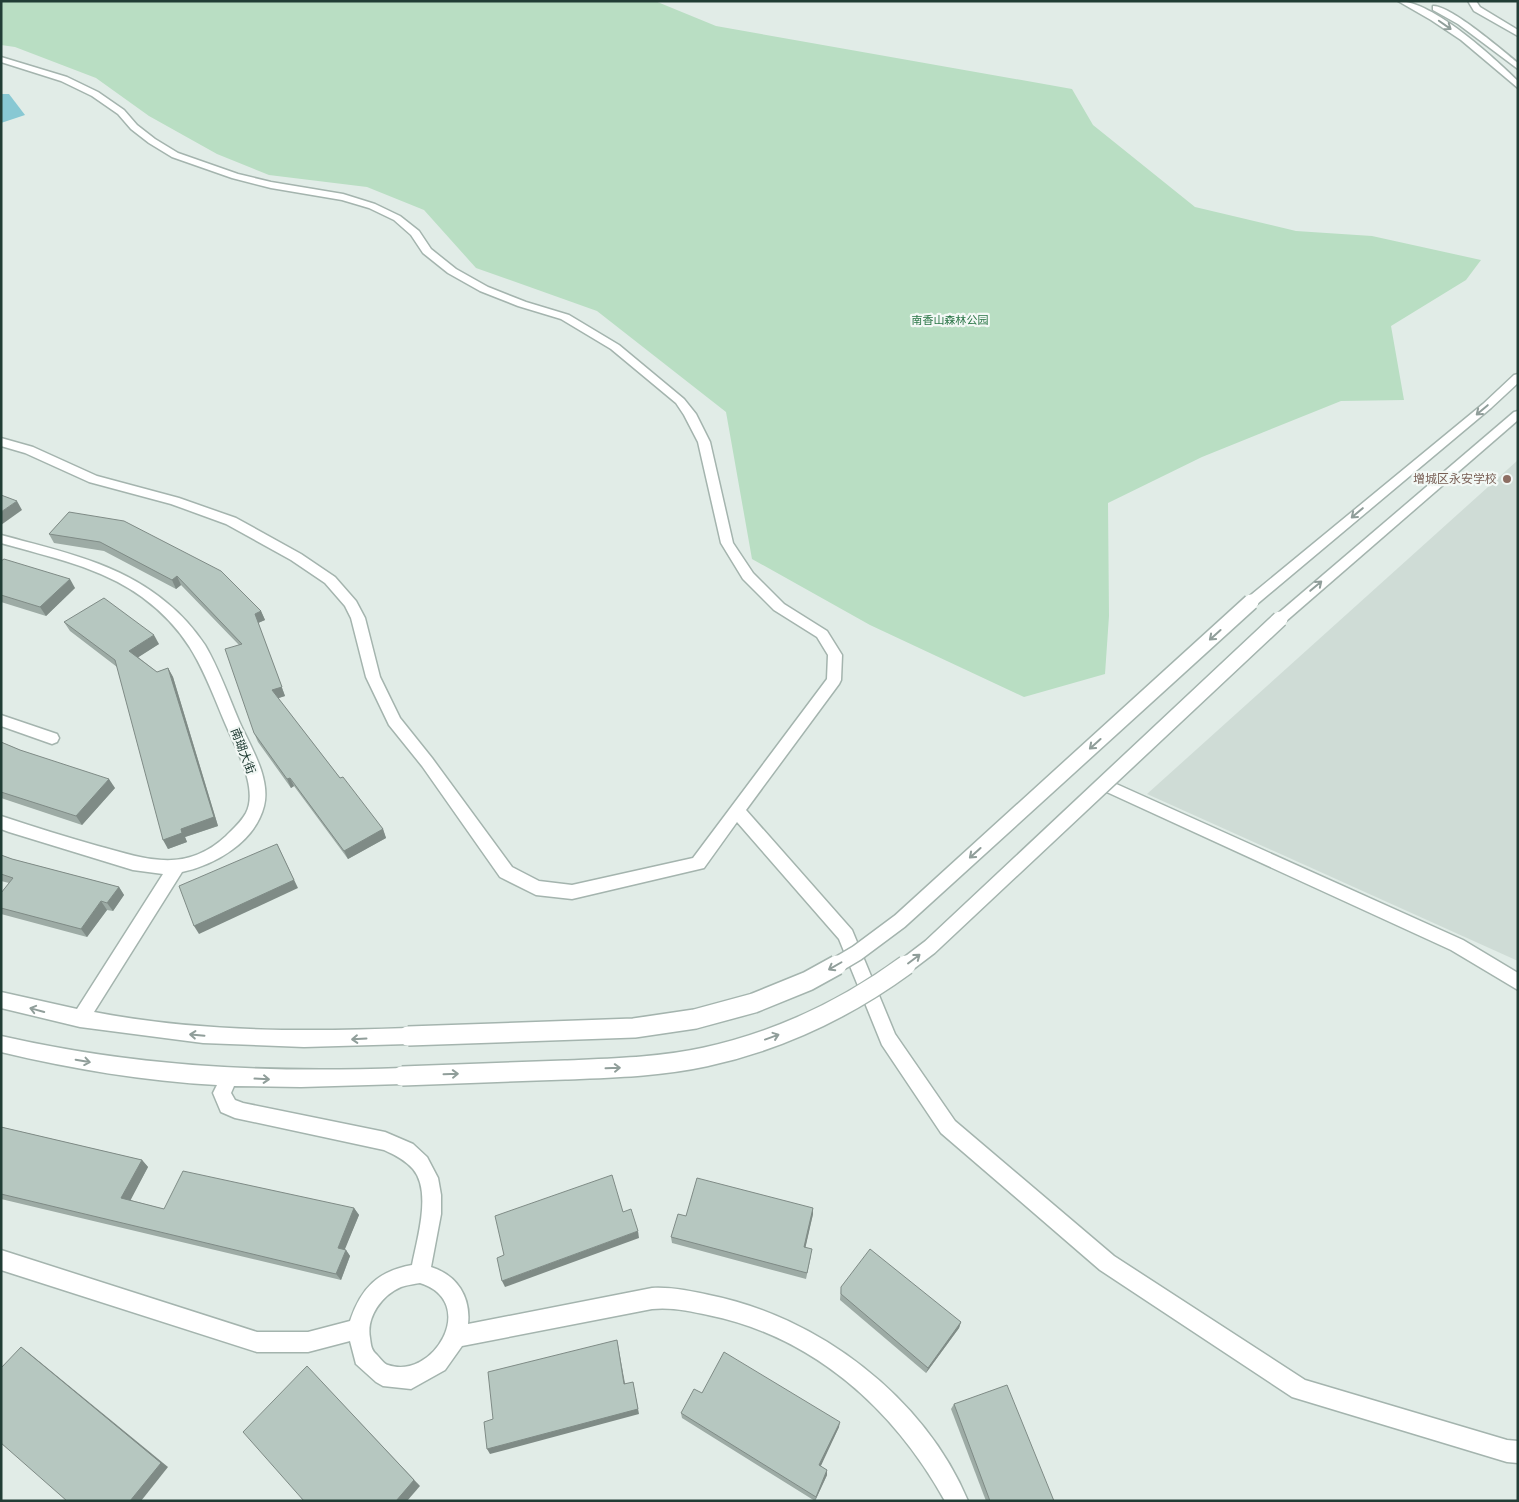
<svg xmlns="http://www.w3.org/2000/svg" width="1519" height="1502" font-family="Lato,'Noto Sans SC',sans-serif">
<rect width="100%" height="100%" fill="#e1ece7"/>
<polygon fill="#cfdcd6" points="1518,460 1518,961 1147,794"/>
<polygon fill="#b9dec3" points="1,1 655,1 716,26 1072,89 1093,125 1195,207 1296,231 1372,236 1481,260 1466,280 1391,326 1404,400 1341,401 1202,457 1108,503 1109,616 1105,674 1024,697 870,625 752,559 726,412 597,311 476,268 424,210 367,187 269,175 217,154 149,116 96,78 15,47 1,45"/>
<polygon fill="#88c8d3" points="1,94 9,94 25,115 1,123"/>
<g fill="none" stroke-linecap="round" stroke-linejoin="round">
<defs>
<g id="minor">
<path d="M1398,1C1433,1 1493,57 1518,81V88L1461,40L1431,20Z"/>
<polygon points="1468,1 1476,1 1480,7 1518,30 1518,36 1474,11"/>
<path d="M1433,6C1450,5 1503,51 1518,63V69L1458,24L1433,10Z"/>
<polygon points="1,57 67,77 98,92 124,110 137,125 155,139 178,153 238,174 271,182 343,194 375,204 400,216 419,231 431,249 456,269 488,287 526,302 569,315 619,345 684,399 696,414 710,442 733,543 753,573 784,604 827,631 842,655 841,680 839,684 746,810 852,930 895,1034 955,1121 1114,1256 1305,1380 1507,1440 1518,1441 1518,1463 1507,1462 1292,1397 1100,1270 941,1133 882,1045 839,939 737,822 704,868 572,899 536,895 500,877 422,766 389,725 366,677 351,618 345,606 325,583 291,560 226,524 171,504 89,482 25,453 1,446 1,438 33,447 97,476 179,498 236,518 301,554 335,577 356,601 365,618 380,677 400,718 432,758 512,867 539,881 572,885 693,858 827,679 828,655 817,637 774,610 743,579 721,543 698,442 684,415 676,403 611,349 561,319 518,306 480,291 448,273 423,253 411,235 394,220 369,208 342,200 271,188 232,178 172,157 149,143 131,129 118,114 92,96 61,81 1,62"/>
<polygon points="1518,374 1518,383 1491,408 1256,605 1246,605 1244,602 1246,599 1483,404 1514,375"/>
<polygon points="1518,411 1518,420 1285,622 1275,622 1273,619 1275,616 1514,412"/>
<path d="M1,535C60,551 120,563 167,603C182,615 194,629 205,645C219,669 228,695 239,721C250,746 271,778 264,806C255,842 215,865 182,872L94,1012C197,1032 303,1032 408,1028L414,1030L417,1036L414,1042L408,1044L304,1047L203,1043L80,1027L1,1008V992L77,1009L163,874L133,870L9,832L1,829V816C34,827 66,837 98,846C146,859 185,874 226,836C233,829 241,822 246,813C259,788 235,747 225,723C203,670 191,633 142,597C101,567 49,557 1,543Z"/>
<polygon points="1,715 57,734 59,738 57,742 52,744 1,726"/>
<polygon points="1103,778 1463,940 1518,973 1518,990 1451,950 1098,788 1095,784 1098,780"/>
<path d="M1,1036C138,1067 262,1073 402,1068L408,1070L411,1076L408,1082L402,1084L301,1087L234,1086L231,1093L235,1100L243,1103L385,1132L413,1144L427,1157L438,1178L441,1195V1214L431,1267C457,1275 471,1297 468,1324L652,1288C672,1287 690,1291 709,1295C817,1316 925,1397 968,1501H945C894,1409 813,1336 708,1315C689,1311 671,1307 652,1309L462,1346L445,1370L411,1389L383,1386L376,1382L356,1364L350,1341L308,1352H257L1,1270V1250L257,1332H308L350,1321C361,1288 378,1271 412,1265C417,1239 432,1191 413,1169C405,1160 395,1155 384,1150L235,1118L221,1112L213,1093L217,1085C144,1081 72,1069 1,1052ZM420,1283C480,1302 433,1381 388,1365C384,1364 380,1358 377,1355C371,1350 371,1345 370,1338C366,1317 382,1295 401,1287C407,1285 414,1284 420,1283Z"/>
</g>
</defs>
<use href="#minor" stroke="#a4b4ae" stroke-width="3"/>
<use href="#minor" fill="#fff" fill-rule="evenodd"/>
<defs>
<g id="minor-bridge-far1">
<polyline points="835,966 857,953 900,921 1251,602"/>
<polyline points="905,966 930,947 1280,619"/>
</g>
<g id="minor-bridge">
<polyline points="408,1036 634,1028 695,1019 754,1003 808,981 837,965"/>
<path d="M402,1076C456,1074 511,1072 565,1070C612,1068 659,1067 705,1057C778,1041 846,1009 906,965"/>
</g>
</defs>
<use href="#minor-bridge-far1" stroke="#a4b4ae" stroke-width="18" stroke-linecap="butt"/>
<use href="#minor-bridge" stroke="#a4b4ae" stroke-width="22" stroke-linecap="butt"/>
<use href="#minor-bridge-far1" stroke="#fff" stroke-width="15"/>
<use href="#minor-bridge" stroke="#fff" stroke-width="19"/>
</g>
<g fill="#9daba5">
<polygon points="69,512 261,611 265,620 258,623 285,696 278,698 340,778 383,829 386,838 348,859 294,786 291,788 258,742 254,733 239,645 181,585 176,589 104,551 54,543 49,534"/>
<polygon points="1,561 75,588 46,616 1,602"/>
<polygon points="64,622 159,644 138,657 157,672 168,668 173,677 218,826 185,837 187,842 168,849 117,667 70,631"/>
<polygon points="1,742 20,750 115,788 82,825 1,798"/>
<polygon points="1,855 12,859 119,887 124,895 113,911 107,910 87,937 1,914 1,893 9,883 1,881"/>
<polygon points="1,1127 142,1160 148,1167 130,1200 164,1209 354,1208 359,1215 344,1250 346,1250 350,1256 341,1280 1,1199"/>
<polygon points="813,1208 813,1214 805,1248 811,1256 806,1279 672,1243 671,1237 686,1216"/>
<polygon points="841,1287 961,1322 959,1328 926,1373 840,1300"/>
<polygon points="702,1393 839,1427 820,1466 827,1470 827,1475 815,1501 682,1418 681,1413"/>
<polygon points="954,1404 1054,1501 986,1501 951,1409"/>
</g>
<g fill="#7f8b86">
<polygon points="17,501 22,510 1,525 1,512"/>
<polygon points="177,576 181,585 176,589 172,580"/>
<polygon points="70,579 75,588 46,616 40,607"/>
<polygon points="261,611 265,620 258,623 285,696 276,699 272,690 255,614"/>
<polygon points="154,635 159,644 134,660 129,651"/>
<polygon points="168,668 173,677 218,826 185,837 187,842 168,849 163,840"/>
<polygon points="290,778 294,786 291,788 287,779"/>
<polygon points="109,779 115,788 82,825 76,816"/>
<polygon points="383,829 386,838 348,859 344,851"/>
<polygon points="277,844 298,888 199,934 194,926"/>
<polygon points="119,887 124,895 113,911 107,903"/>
<polygon points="101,901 107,910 87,937 81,929"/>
<polygon points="142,1160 148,1167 128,1205 121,1198"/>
<polygon points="354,1208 359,1215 343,1254 338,1248"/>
<polygon points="813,1208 813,1214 804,1254 804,1247"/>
<polygon points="638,1231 639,1238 505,1287 502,1281"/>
<polygon points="346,1250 350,1256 341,1280 336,1274"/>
<polygon points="961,1322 959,1328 926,1373 928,1368"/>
<polygon points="617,1340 618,1345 626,1389 624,1384"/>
<polygon points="21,1347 29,1353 168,1467 141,1501 130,1501"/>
<polygon points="314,1374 420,1486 407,1501 396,1501"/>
<polygon points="633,1382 639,1414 490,1454 487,1449"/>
<polygon points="840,1422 839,1427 819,1470 819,1465"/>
<polygon points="827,1470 827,1475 815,1501 816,1497"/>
</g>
<g fill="#b6c7c0" stroke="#7f8b86">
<polygon points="1,495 17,501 1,512"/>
<polygon points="69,512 124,521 221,571 261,611 255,614 282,687 272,690 340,778 343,777 383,829 344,851 290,778 287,779 254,733 225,649 242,644 177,576 172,580 100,542 49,534"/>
<polygon points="4,559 70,579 40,607 1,595 1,561"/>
<polygon points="104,598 154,635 129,651 157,672 168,668 214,817 181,829 182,833 163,840 115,660 64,622"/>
<polygon points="1,742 20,750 109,779 76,816 1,792"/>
<polygon points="277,844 294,880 194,926 179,886"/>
<polygon points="1,855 12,859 119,887 107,903 101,901 81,929 1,908 1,893 13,878 1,874"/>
<polygon points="1,1127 142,1160 121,1198 164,1209 183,1171 354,1208 338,1248 346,1250 336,1274 1,1194"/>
<polygon points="612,1175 623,1212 631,1209 638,1231 502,1281 497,1258 504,1255 495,1216"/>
<polygon points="697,1178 813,1208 804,1247 812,1249 807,1273 671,1237 678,1214 686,1216"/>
<polygon points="870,1249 961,1322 928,1368 841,1294 841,1287"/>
<polygon points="617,1340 624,1384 633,1382 638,1409 487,1449 484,1422 493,1419 488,1372"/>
<polygon points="21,1347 161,1463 130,1501 67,1501 1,1443 1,1368"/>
<polygon points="724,1352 840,1422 819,1465 827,1470 816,1497 681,1413 694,1389 702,1393"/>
<polygon points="307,1366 414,1480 396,1501 304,1501 243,1432"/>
<polygon points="1007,1385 1054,1501 990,1501 954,1404"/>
</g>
<defs><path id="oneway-shaft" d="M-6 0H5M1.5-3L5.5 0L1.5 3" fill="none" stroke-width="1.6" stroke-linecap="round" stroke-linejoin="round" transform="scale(1.25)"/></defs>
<g stroke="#909e9a">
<use href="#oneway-shaft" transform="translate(1445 25) rotate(35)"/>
<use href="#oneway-shaft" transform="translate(1482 410) rotate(140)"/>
<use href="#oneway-shaft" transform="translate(1357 513) rotate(140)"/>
<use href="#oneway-shaft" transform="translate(1316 586) rotate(-40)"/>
<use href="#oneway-shaft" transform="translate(1215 635) rotate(138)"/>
<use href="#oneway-shaft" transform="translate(1095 744) rotate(138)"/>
<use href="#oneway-shaft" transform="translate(975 853) rotate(138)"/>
<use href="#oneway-shaft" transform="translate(914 959) rotate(-37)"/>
<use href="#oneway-shaft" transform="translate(835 966) rotate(150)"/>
<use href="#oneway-shaft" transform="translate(37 1010) rotate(-165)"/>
<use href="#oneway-shaft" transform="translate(197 1035) rotate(-175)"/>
<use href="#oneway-shaft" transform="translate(772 1037) rotate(-20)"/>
<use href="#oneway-shaft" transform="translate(359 1039) rotate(177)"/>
<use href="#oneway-shaft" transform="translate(83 1061) rotate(10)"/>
<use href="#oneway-shaft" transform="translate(613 1068) rotate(-2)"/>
<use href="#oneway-shaft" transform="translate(451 1074) rotate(-2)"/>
<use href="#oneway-shaft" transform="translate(262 1079) rotate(3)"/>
</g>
<circle fill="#8d6e63" stroke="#f2f8f5" stroke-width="2" cx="1507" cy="479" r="5"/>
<g text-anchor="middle" stroke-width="4.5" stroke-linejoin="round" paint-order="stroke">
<g font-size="11" fill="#2a7546" stroke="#f2f8f5">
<text x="950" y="324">南香山森林公园</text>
</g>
<g font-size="12" fill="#785e54" stroke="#f2f8f5" text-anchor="end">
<text x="1497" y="483">增城区永安学校</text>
</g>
<g font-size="12" fill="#213d35" stroke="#f2f8f5">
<text transform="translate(243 751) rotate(69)" y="4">南瑚大街</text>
</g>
</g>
<rect width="1519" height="1502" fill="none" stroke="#213d35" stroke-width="5"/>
</svg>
